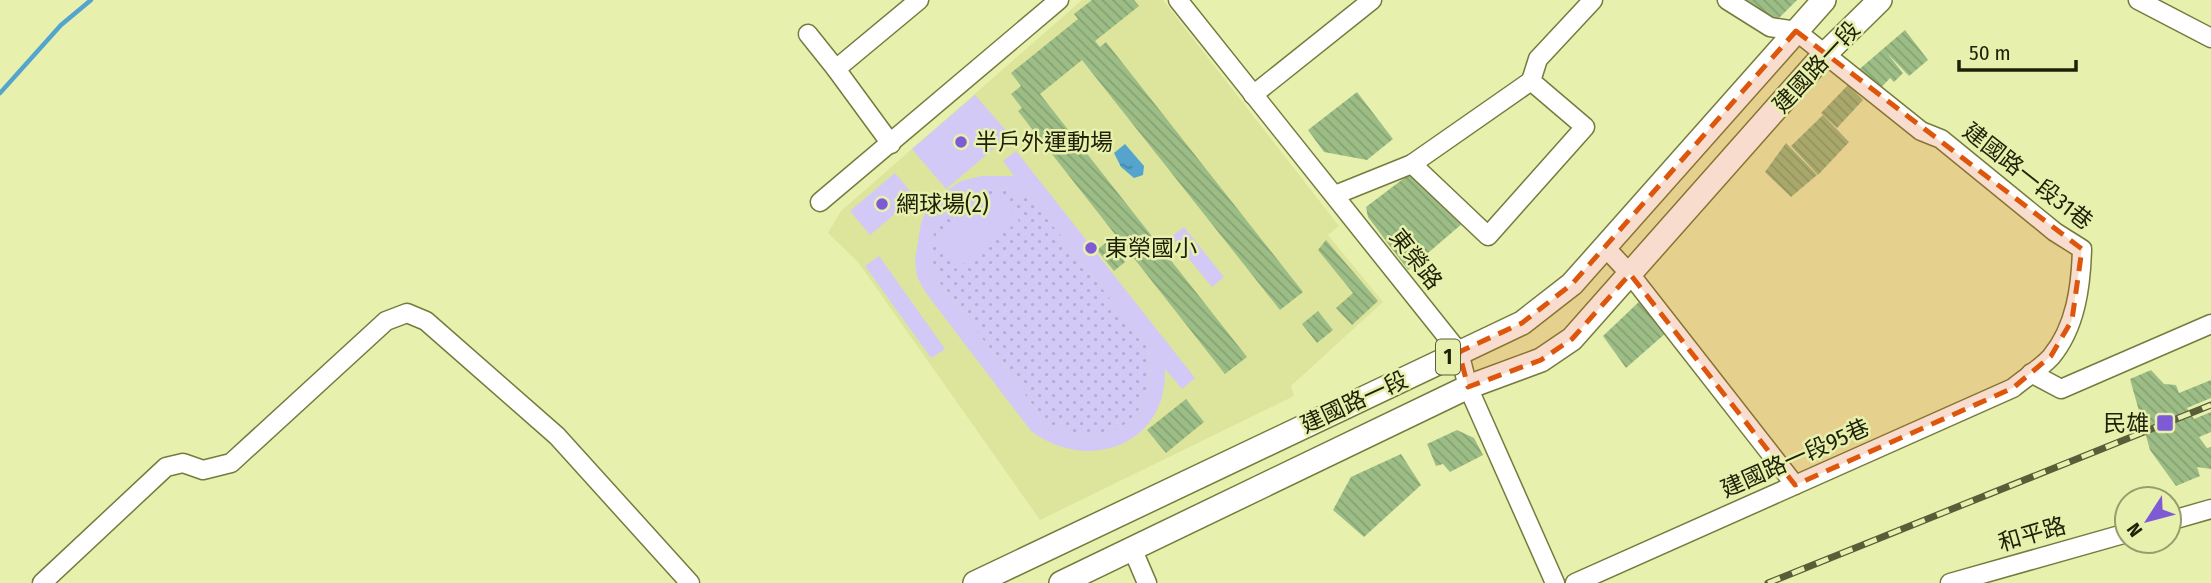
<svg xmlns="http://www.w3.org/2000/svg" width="2211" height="583" font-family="'Fira Sans Condensed','Noto Sans TC',sans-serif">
<defs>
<pattern id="grass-dots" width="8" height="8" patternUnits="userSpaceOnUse" patternTransform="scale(1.75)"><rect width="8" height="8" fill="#d2c9f7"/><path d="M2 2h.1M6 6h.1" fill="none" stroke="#b4acd2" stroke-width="1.8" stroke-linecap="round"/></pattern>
<pattern id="water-ripples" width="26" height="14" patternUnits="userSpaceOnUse" patternTransform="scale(1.75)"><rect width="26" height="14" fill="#54a4ce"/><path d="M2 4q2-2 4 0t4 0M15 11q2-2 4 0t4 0" fill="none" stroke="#4585a5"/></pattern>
<pattern id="building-back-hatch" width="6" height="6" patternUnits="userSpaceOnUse" patternTransform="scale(1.75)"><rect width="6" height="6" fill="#9cbd86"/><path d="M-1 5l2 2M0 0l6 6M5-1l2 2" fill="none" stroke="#86a272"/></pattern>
</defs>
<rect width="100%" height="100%" fill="#e8f0ae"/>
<polygon fill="#dce59b" points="1082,0 1163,0 1339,226 1328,235 1383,302 1291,386 1294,396 1040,520 858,262 828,233 841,211"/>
<path fill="url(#grass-dots)" d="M994,189L1015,192L1034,202C1062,237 1090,272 1117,308C1126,319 1141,333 1146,346C1157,377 1148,409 1121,427C1095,443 1069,435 1045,421L939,282C919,232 942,197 994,189Z"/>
<g fill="#d2c9f7" fill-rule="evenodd">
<polygon points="975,95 1010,135 946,189 912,149"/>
<path d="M1016,151L1195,378L1182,389L1165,369C1168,445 1088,474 1031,431L926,293L917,277L915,260L921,223L928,206L943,193L961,181L981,176H1014L1003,161ZM994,189L1015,192L1034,202C1062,237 1090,272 1117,308C1126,319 1141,333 1146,346C1157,376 1148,409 1121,427C1095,443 1069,435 1045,421L939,282C919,232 942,197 994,189Z"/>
<polygon points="895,173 915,197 870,235 850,211"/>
<polygon points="996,191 1019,221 956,269 933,240"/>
<polygon points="1184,227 1224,277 1212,287 1171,237"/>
<polygon points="879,256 945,349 931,358 865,266"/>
</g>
<polygon fill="url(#water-ripples)" points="1125,144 1144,166 1143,175 1134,178 1121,167 1114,153"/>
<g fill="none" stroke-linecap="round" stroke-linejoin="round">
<polyline stroke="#54a4ce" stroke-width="4.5" points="0,93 61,25 91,0"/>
</g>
<g fill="url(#building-back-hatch)">
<polygon points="1092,0 1134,0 1139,6 1095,41 1100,47 1106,42 1303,292 1280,310 1082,60 1040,94 1247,357 1225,374 1018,111 1022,108 1011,94 1021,86 1011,73 1078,19 1074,14"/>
<polygon points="1745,0 1797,0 1776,21 1767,20"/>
<polygon points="1905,30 1928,60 1909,76 1887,53 1903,73 1894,82 1890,78 1878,91 1856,72"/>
<polygon points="1848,85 1863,100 1837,128 1821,113"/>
<polygon points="1357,92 1393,139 1367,160 1324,152 1308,130"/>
<polygon points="1823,115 1849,142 1818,175 1791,146"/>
<polygon points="1786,143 1817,175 1791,197 1765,172"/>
<polygon points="1415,175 1463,223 1408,270 1368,217 1366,207 1407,176"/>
<polygon points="1109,240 1125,262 1114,271 1097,250"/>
<polygon points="1326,240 1378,301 1352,325 1336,308 1353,293 1318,250"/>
<polygon points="1643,298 1667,332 1626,368 1603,336"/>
<polygon points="1318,311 1333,330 1317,343 1302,324"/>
<polygon points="2151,370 2164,384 2176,385 2179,393 2211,380 2211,398 2187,408 2194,419 2211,412 2211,432 2199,437 2207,448 2211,447 2211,469 2197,467 2200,476 2176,486 2150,450 2130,379"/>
<polygon points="1186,399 1204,422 1166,453 1147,430"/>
<polygon points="1457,430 1474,438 1483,455 1450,472 1443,464 1436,466 1427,444"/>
<polygon points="1401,454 1421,485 1364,537 1333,510 1351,477"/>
</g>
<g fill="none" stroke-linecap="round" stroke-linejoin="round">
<defs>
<g id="minor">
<polyline points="1178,0 1459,352 1468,387 1555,583"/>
<polyline points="2138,0 2211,38"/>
<polyline points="808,34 836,69"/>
<polyline points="1253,95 1372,0"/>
<polyline points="891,144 836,69 919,0"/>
<polyline points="1412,164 1531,81"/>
<polyline points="1335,195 1412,164 1488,236 1585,127 1531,81 1538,59 1593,0"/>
<polyline points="820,202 1059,0"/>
<polyline points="1605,247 1630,274 1795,485"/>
<polyline points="2031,373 2061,389 2211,324"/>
<polyline points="2169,521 2211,509"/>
<polyline points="1132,548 1147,583"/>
<polyline points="42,583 166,467 183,463 203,470 231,463 386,321 407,313 426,321 557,436 690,583"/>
<path d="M1575,583L2013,388C2025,378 2041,368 2051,357C2076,327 2081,286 2082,249L2055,232L1941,139L1921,131L1796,31L1770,27L1727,0"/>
<polyline points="1950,583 2127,533"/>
</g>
<g id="major">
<polyline points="975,583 1522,323 1572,284 1824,0"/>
<polyline points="1061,583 1468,387 1541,360 1572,339 1820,59 1880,0"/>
</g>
</defs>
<use href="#minor" stroke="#757b3d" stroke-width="21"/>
<use href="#major" stroke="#757b3d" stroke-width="26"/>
<use href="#minor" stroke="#fff" stroke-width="18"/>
<use href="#major" stroke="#fff" stroke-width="23"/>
<defs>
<polyline id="rail" points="1768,583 2211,405"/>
</defs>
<use href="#rail" stroke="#595d38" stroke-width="7"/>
<use href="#rail" stroke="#e8f0ae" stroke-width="4.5" stroke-dasharray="13" stroke-linecap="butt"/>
</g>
<path fill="#de560c" fill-opacity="0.2" stroke="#de560c" stroke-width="5" stroke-dasharray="14 9" stroke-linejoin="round" d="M1796,31L2082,249L2072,320L2051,356L2013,388L1795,485L1630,274L1572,339L1541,360L1468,387L1459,352L1522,323L1572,284Z"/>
<g fill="#7e5ad4" stroke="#e8f0ae" stroke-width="2.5">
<circle cx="961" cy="142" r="7"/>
<circle cx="882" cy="204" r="7"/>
<circle cx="1091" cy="248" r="7"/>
<rect x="2156" y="414" width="18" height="18" rx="3.5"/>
</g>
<g text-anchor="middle" stroke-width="5" stroke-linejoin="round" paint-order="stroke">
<rect fill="#e8f0ae" stroke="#5b5e39" stroke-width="2" x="1436" y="339.5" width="24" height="35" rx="5"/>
<g font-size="21" font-weight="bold" fill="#1e2007">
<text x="1448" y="364">1</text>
</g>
<g font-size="23" fill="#1e2007" stroke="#e8f0ae">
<text transform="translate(1816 67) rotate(-47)" y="8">建國路一段</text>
<text transform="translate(2028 176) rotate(38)" y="8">建國路一段31巷</text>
<text transform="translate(1416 259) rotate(52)" y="8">東榮路</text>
<text transform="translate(1354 402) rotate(-25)" y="8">建國路一段</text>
<text transform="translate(1795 458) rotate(-24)" y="8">建國路一段95巷</text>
<text transform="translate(2032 534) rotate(-16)" y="8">和平路</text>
</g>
<g font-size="23" fill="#1e2007" stroke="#e8f0ae" text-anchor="start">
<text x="975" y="150">半戶外運動場</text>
<text x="896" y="212">網球場(2)</text>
<text x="1105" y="256">東榮國小</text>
<text x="2149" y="431" text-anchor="end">民雄</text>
</g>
</g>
<g transform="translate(2148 520) rotate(234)"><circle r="33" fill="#e8f0ae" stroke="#979d6b" stroke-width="2"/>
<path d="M0-5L12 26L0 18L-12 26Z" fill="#7e5ad4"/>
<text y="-10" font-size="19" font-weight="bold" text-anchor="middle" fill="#1e2007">N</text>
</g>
<path d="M1959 60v10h117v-10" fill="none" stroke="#1e2007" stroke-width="3.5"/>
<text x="1969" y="60" font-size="21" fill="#1e2007" stroke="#e8f0ae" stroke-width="5" paint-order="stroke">50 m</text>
</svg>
